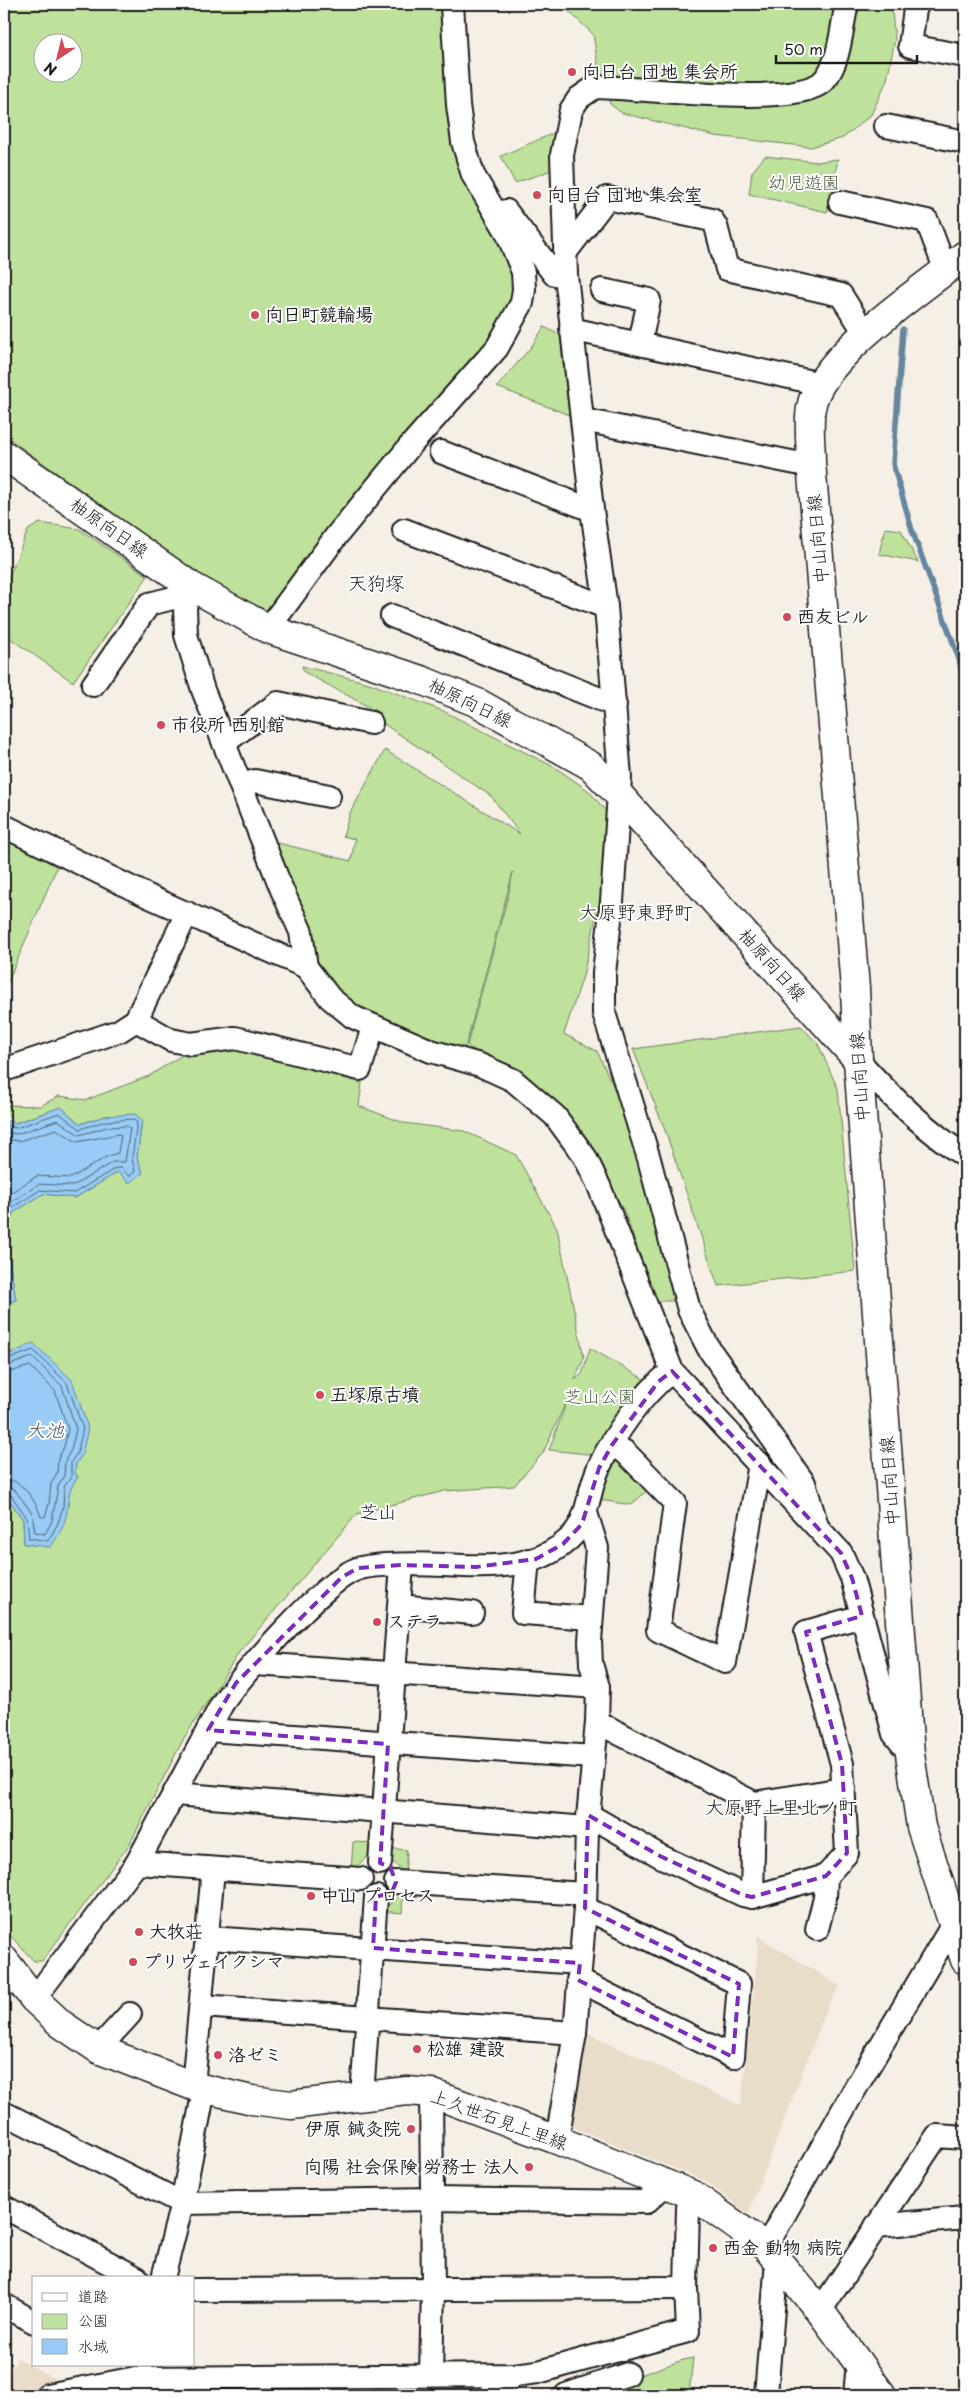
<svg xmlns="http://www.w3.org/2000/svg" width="969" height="2399" font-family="'Playpen Sans','Klee One',sans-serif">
<rect width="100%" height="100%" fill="#f5efe6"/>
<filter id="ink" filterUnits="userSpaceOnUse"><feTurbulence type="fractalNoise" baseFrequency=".02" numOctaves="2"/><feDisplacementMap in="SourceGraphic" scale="10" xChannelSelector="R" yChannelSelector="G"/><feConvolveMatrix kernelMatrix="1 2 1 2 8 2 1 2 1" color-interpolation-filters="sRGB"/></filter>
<g filter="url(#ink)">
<g fill="#e9dcc8">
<polygon points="757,1936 840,1986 828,2006 748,2214 706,2181 573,2127 568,2118 586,2032 741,2106 758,1950"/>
<polygon points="17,2358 60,2382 22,2395 10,2395 4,2392 4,2383"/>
</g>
<g fill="#bee29c" stroke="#6d7f5c" fill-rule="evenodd">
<path d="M4,4H447V62L516,273V295L496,335L271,612L243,601L190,568L4,435ZM42,42H72V72H42Z"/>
<polygon points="561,4 891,4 895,39 887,80 871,115 843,138 811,147 715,136 622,113 611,105 602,90 593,34"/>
<polygon points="556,132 552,170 515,183 501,156"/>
<polygon points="765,156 817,162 838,159 827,212 749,194 752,172"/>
<polygon points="544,327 560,335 569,415 497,387 531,347"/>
<polygon points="40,523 79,529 148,576 73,682 4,634 4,589 28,530"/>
<polygon points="885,528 901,530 918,562 879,554"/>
<polygon points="302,666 369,683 443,711 556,768 589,791 609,815 602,890 583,976 564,1034 597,1051 633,1129 677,1301 657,1301 623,1209 597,1159 467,1045 509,892 513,872 464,1052 436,1045 358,1009 323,976 274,842 351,861 355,839 343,836 350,813 385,750 520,834 491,796 384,724 380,713 304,672"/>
<polygon points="4,837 57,867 4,991"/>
<polygon points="801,1026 818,1044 838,1089 855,1271 718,1286 665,1130 633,1049"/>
<polygon points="225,1046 362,1083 359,1106 404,1123 464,1131 516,1155 557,1228 584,1358 575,1380 582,1374 590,1348 649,1382 598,1455 549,1450 570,1393 543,1453 514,1486 444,1491 357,1514 240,1651 184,1738 129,1845 42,1961 34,1961 4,1929 4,1637 6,1582 4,1498 8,1498 23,1520 24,1544 36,1545 68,1508 69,1488 78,1477 75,1473 76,1463 82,1455 14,1351 4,1357 4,1304 16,1300 5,1236 13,1213 43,1194 75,1198 118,1172 143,1173 137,1158 142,1121 105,1116 80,1124 61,1107 15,1123 4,1111 4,1105 40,1106 59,1096 86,1100 149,1076 193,1048"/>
<polygon points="624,1461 650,1488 631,1505 600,1500 612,1462"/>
<polygon points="353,1842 372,1843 371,1853 351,1872"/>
<polygon points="387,1848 407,1850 405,1874 388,1857"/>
<polygon points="403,1892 402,1913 382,1911"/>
<polygon points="693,2358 689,2395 583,2395 683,2360"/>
</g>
<g fill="#98cbf5" stroke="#66859e">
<polygon points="61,1107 80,1124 105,1116 135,1114 142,1120 137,1158 143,1173 129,1183 118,1172 75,1198 43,1194 13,1213 5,1236 16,1300 4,1304 4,1120 16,1123"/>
<path d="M33,1343L72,1380L88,1428L82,1455L76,1463L75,1473L78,1477C64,1494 71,1506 63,1526C60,1533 55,1540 51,1547L24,1544L23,1520L8,1498H4V1475L6,1473L4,1471V1357Z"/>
</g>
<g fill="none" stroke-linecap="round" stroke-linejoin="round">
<g stroke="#4e6273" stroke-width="1">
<polyline points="4,1125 16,1128 59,1113 80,1129 106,1121 133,1119 137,1123 132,1158 135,1172 129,1176 121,1168 116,1168 74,1193 40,1190 10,1209 4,1224"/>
<polyline points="4,1132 17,1134 58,1120 79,1135 107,1127 127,1126 130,1128 125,1162 113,1162 73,1186 39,1184 4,1207"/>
<polyline points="4,1139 19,1141 56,1129 77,1142 119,1134 121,1136 118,1153 108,1156 71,1178 37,1176 4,1197"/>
<polyline points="4,1361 33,1350 67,1383 83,1429 77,1453 71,1462 71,1477 64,1487 63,1507 58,1523 48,1541 29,1538 27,1518 11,1495 4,1493"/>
<polyline points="4,1367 32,1357 62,1386 76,1429 71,1450 65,1461 64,1476 58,1486 52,1521 45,1534 35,1532 32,1513 15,1490 4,1487"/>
<path d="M4,1374L30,1366L55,1391L68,1429L64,1447L58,1459L57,1473L51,1484L49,1504L45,1517H41C36,1501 22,1479 4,1479"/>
</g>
<polyline stroke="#66859e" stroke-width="5.5" points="903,329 893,464 912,530 959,659 965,686"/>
<defs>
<g id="minor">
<polyline points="918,4 915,9 910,46 965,56"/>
<polyline points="886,126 965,142"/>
<polyline points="840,202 927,221 946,271"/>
<polyline points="506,211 554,274 566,275"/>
<polyline points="565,253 607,198 712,220 716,226 727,269 841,295 860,325 863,337"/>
<polyline points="602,290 649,300 640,343"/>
<polyline points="571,329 821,384"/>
<polyline points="583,420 801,464 811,462"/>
<polyline points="441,452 592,510"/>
<polyline points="404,530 606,607"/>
<polyline points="191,586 185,607 186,635 203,690 282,890 301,932 306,967"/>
<polyline points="392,616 615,705"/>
<polyline points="268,629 337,535 410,446 497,348 522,303 524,289 523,272 507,232 473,175 463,142 458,105 452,4"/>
<polyline points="93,685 149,604 189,594"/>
<polyline points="224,743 278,703 371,723"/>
<polyline points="241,785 255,781 329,796"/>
<polyline points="4,826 150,897 306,967 330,998 353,1017 431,1051 480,1065 513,1080 555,1116 585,1157 599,1186 672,1371 841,1553 852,1578 894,1734 910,1754"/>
<polyline points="136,1020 187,913"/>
<path d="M858,1060C890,1096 924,1129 965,1156"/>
<polyline points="4,1070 119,1031 136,1020 171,1040 191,1044 235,1038 360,1069 373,1027"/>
<polyline points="612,1445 625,1452 675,1503 658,1630 725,1662 760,1464"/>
<path d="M817,1526L804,1483L709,1349L689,1310L649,1159L604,1013V973L612,902L620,777L606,607L592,510L566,275L562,155L571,110L579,98L595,87C637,87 800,109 824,80C841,61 841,27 847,4"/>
<polyline points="528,1560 523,1613 591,1618"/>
<polyline points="399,1606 472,1613"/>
<polyline points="255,1664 598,1687"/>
<polyline points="597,1722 754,1803 844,1789"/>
<polyline points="208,1730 593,1757"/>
<polyline points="175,1794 587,1828"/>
<polyline points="589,1815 660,1856 743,1895 752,1897 826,1876 847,1853 842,1764 806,1632 862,1616"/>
<polyline points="137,1863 361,1879"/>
<polyline points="380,1863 402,1565"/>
<polyline points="396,1882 585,1894"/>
<polyline points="752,1897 754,1803"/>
<polyline points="817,1929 825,1898 826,1876"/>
<polyline points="208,1938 580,1963"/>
<polyline points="578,1980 733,2057 739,1984 585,1908"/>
<path d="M34,1999L137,1863L222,1704C242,1674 326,1579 357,1569C375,1563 424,1564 444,1565C476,1567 522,1569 551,1552C593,1529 583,1502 599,1467C615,1433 642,1394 672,1371"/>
<polyline points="202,2006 575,2033"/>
<polyline points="98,2049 130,2014"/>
<polyline points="193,2086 213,1870"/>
<polyline points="431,2093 433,2288 431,2375"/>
<polyline points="362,2096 376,1897"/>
<polyline points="4,2113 182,2203 432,2199 646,2202 667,2183"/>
<polyline points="557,2140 575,2033 585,1908 587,1828 597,1722 598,1687 591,1664 590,1641 597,1548 586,1513"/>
<polyline points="4,2207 137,2278"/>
<polyline points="876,2226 965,2218"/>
<polyline points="766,2247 852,2094 952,1926"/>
<polyline points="163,2278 182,2203 204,2090"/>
<polyline points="194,2290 686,2288"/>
<polyline points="4,2305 34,2322"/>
<polyline points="820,2311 937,2136 965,2138"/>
<polyline points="47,2395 136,2378"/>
<polyline points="148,2395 136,2378 514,2375 538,2372 688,2331 686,2288 688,2208 693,2195"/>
<polyline points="490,2395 514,2375"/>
<polyline points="566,2395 628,2374"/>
<polyline points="766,2395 777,2260"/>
<polyline points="855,2395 858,2363"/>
</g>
<g id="major">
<path d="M965,255C925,288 819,356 811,408C808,425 811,445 811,462L855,988L858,1060L910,1754L921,1827L965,1960"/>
<polyline points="4,455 191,586 268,629 421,680 478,703 591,766 620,796 858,1060"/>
<polyline points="4,1960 34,1999 61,2024 98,2049 193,2086 252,2100 291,2105 407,2091 431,2093 557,2140 693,2195 766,2247 820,2311 882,2395"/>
</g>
</defs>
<use href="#minor" stroke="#1c1c1c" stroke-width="26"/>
<use href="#major" stroke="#1c1c1c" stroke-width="31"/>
<use href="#minor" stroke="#fff" stroke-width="22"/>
<use href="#major" stroke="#fff" stroke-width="28"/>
</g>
</g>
<path fill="none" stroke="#7b2cbf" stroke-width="4" stroke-dasharray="10 6" stroke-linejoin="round" d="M672,1371L841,1553L852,1578L862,1616L806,1632L842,1764L847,1853L826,1876L752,1897L743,1895L660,1856L588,1815L585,1908L739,1984L733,2057L578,1980L580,1963L373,1948L376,1897L392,1892L396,1882L390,1867L380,1863L388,1744L208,1730L236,1683L342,1577L358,1568L402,1565L476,1567L536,1559L563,1544L582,1524L599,1468L612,1445L658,1382Z"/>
<g fill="#d1495b" stroke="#fff" stroke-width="2">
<circle cx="572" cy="72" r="5"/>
<circle cx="537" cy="195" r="5"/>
<circle cx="255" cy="315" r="5"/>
<circle cx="787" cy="617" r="5"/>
<circle cx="161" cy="725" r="5"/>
<circle cx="320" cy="1395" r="5"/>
<circle cx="377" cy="1622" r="5"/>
<circle cx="311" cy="1896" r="5"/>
<circle cx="139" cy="1932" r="5"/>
<circle cx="133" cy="1962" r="5"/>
<circle cx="417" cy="2049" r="5"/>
<circle cx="218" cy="2055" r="5"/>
<circle cx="411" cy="2129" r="5"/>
<circle cx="529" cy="2167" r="5"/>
<circle cx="713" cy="2248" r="5"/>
</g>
<g text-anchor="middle" stroke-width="4" stroke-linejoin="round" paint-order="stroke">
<g font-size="18" font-weight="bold" fill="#1c1c1c" stroke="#fff" text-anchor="start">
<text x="582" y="78">向日台 団地 集会所</text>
<text x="547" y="201">向日台 団地 集会室</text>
<text x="265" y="321">向日町競輪場</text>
<text x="797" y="623">西友ビル</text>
<text x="171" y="731">市役所 西別館</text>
<text x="330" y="1401">五塚原古墳</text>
<text x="387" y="1628">ステラ</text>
<text x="321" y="1902">中山 プロセス</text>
<text x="149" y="1938">大牧荘</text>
<text x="143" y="1968">プリヴェイクシマ</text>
<text x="427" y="2055">松雄 建設</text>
<text x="228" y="2061">洛ゼミ</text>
<text x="401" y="2135" text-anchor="end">伊原 鍼灸院</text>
<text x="519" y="2173" text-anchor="end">向陽 社会保険 労務士 法人</text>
<text x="723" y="2254">西金 動物 病院</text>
</g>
<g font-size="18" fill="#556149" stroke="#fff">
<text x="804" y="189">幼児遊園</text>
<text x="600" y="1403">芝山公園</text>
</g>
<g font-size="18" fill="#1c1c1c" stroke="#fff">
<text transform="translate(109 528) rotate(35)" y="6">柚原向日線</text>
<text transform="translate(818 539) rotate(-95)" y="6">中山向日線</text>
<text transform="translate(470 703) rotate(26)" y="6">柚原向日線</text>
<text transform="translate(772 965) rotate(48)" y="6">柚原向日線</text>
<text transform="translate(860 1077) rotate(-94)" y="6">中山向日線</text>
<text transform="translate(890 1481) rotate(-94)" y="6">中山向日線</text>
<text transform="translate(499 2120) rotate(20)" y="6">上久世石見上里線</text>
</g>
<g font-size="19" fill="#1c1c1c" stroke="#fff">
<text x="376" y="590">天狗塚</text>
<text x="636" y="919">大原野東野町</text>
<text x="378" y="1519">芝山</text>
<text x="781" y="1814">大原野上里北ノ町</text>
</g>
<g font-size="19" font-style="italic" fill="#475968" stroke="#fff">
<text x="45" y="1437">大池</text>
</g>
</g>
<rect width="969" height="2399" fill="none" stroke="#fff" stroke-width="20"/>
<rect x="10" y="10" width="949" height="2379" fill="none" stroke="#1c1c1c" stroke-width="2" filter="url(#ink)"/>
<rect x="32" y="2276" width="162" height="90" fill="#ffffff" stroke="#a4a4a4"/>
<rect x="42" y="2293" width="25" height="8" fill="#ffffff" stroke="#a4a4a4"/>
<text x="78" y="2302" font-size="15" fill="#1c1c1c">道路</text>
<rect x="42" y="2314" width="25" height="15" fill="#bee29c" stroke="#a4a4a4"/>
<text x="78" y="2326" font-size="15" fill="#1c1c1c">公園</text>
<rect x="42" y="2339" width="25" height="15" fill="#98cbf5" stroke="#a4a4a4"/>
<text x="78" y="2352" font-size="15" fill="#1c1c1c">水域</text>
<g transform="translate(58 58) rotate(215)"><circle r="24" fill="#ffffff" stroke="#a4a4a4"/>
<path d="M0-4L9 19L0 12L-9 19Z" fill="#d1495b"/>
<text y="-8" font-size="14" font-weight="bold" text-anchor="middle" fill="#1c1c1c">N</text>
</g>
<path d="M776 55v8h141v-8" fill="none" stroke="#1c1c1c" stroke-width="2.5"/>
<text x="784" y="55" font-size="15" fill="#1c1c1c" stroke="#ffffff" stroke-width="4" paint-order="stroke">50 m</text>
</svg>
